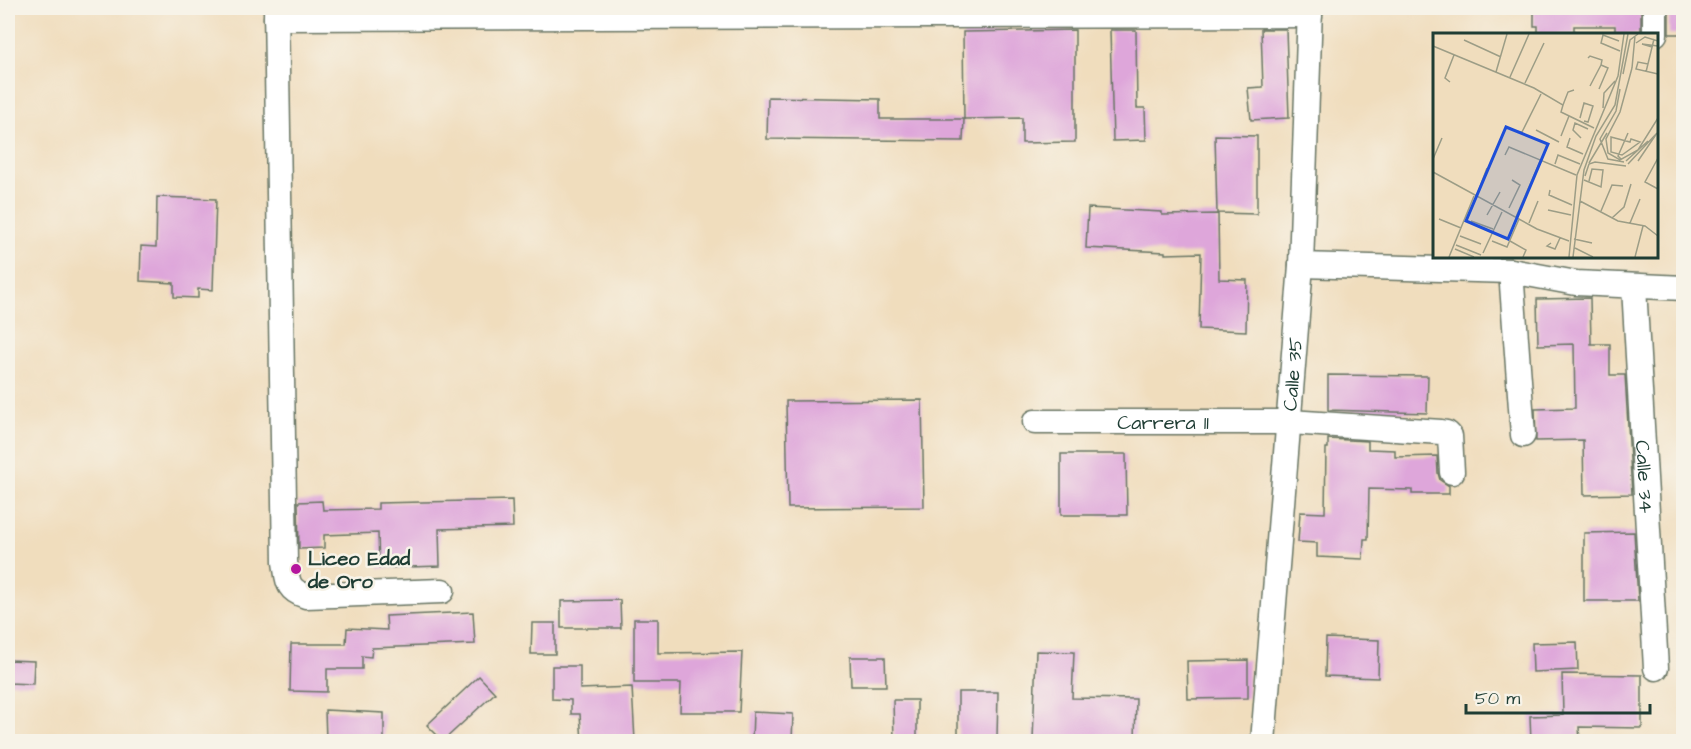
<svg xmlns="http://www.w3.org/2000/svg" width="1691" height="749" font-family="'Architects Daughter',sans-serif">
<rect width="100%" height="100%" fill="#f7f3e8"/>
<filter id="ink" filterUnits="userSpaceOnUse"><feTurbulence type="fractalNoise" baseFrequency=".0167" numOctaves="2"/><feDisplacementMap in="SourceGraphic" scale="12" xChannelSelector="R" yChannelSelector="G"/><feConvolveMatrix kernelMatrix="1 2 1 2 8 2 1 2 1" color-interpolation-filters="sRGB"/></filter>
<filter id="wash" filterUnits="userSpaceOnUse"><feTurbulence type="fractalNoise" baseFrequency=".008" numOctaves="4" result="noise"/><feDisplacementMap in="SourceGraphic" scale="24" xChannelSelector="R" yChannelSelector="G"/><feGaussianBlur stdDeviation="1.35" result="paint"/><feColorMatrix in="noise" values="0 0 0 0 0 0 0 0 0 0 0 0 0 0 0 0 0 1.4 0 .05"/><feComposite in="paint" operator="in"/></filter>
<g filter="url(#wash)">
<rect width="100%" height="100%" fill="#f0ddbd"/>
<g id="blocks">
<g fill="#dea6da">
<polygon points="1534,8 1641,8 1641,34 1615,34 1615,26 1574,26 1574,34 1538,34 1538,26 1534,26"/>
<rect x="1669" y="8" width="14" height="26"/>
<polygon points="1261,29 1286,29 1289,118 1251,120 1248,88 1263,87"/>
<polygon points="1075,30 1075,142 1022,143 1022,118 964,119 963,141 767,139 768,97 880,99 880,119 964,119 963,32"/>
<polygon points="1110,30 1136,30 1137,108 1145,108 1146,140 1113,141"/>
<polygon points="1215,135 1257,136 1257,214 1217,213"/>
<polygon points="157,197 216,199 213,290 198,289 198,298 174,297 174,283 140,281 141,246 156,247"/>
<polygon points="1088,208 1162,212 1162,215 1218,214 1219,279 1247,280 1246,331 1199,329 1201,253 1165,254 1165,252 1086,248"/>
<polygon points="1590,298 1591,344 1610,344 1610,375 1625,375 1632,494 1584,495 1583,440 1536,441 1535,409 1575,408 1574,344 1538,345 1537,299"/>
<polygon points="1328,375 1428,376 1427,413 1328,410"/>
<polygon points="922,400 924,507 788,508 786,401"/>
<polygon points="1328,439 1368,441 1368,449 1395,450 1395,457 1437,456 1438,473 1440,480 1449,486 1449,494 1412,494 1412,490 1369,489 1368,539 1364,539 1363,559 1317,557 1317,543 1298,542 1300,512 1325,513 1326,448 1328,448"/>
<polygon points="1061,454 1126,454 1127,515 1061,515"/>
<polygon points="512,500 513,527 439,529 440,566 379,568 378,533 324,535 324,548 299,549 298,502 322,501 323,510 378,509 378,503"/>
<polygon points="1634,532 1638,601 1584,601 1584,533"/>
<polygon points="620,600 621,628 561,628 561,601"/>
<polygon points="473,612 475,644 372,648 371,657 362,656 362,669 327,669 327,692 290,691 291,644 346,644 347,628 387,630 386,616"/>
<polygon points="634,619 658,619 658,653 742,652 739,712 680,712 681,683 634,683"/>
<polygon points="532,623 555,623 555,654 531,654"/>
<polygon points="1326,638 1379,640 1378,678 1325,676"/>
<polygon points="1577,642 1578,670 1533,672 1532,643"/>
<polygon points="1036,651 1074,652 1072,698 1136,699 1135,741 1033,741"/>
<polygon points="850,657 885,657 886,686 851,686"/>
<polygon points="8,660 34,661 33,684 8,683"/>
<polygon points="1248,660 1248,698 1188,699 1187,661"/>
<polygon points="552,666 580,666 580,689 632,687 635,741 582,741 580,714 571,714 571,700 552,699"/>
<polygon points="1562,674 1642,675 1642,728 1579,727 1580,741 1531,741 1530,716 1563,715"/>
<polygon points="479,676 495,693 443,741 427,725"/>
<polygon points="958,692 998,692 997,738 958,737"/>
<polygon points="893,700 917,700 917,741 894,741"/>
<polygon points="325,710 384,713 384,741 326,740"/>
<polygon points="753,712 793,714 792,741 752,741"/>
</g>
</g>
</g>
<g filter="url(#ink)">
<use href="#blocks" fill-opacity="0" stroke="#687564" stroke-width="1.5"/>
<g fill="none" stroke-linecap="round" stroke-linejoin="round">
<defs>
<g id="minor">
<path d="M276,8L285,562C288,580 286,590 306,596L442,591"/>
<polyline points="276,18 1310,15"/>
<polyline points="1655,34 1655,8"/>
<polyline points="1301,265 1511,271 1576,283 1684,288"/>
<polyline points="1511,271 1523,435"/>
<path id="s1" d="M1634,287L1656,668"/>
<path id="s2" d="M1035,422H1290L1441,432L1447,433L1450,436L1452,472"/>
<path id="s3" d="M1263,742L1301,265L1310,8"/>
</g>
</defs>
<use href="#minor" stroke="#687564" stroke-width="27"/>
<use href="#minor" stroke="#fff" stroke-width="24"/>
</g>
</g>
<circle fill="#b5179e" stroke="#f7f3e8" stroke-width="2" cx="296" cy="569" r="6"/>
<g text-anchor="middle" stroke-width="5" stroke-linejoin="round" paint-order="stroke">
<g font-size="20" fill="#1f3d34" stroke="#f7f3e8">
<text dy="7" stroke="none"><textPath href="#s3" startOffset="369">Calle 35</textPath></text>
<text dy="7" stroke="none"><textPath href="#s2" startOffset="128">Carrera 11</textPath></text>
<text dy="7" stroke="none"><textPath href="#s1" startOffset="190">Calle 34</textPath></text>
</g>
<g font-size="20" font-weight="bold" fill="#1f3d34" stroke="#f7f3e8" text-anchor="start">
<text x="308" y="565">Liceo Edad<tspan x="308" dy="23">de Oro</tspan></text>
</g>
</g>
<g transform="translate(1433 33)">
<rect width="225" height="225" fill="#f0ddbd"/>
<path fill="none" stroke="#9c9d86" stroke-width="1.5" d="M31,7L68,24M186,8L170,2L168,10L187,18M203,10L212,4L225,8M0,13L101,55L130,72L128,79L161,95M219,14L209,11L225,13M155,25L157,23L169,27L168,32L175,35L166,56M215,31L205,29L203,36L225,41M199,35L187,79L173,106L175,120L187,127L205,117L225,85M199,35L202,3M63,39L74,1M213,39L221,6M190,41L197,7L205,1M77,44L96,1M17,49L12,45L21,22M92,50L111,10M157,53L168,32M187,56L183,78L167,106L175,126L191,129M130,72L135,59L141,57M170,75L171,60L182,48M147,85L151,70L160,73L155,89L151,88M103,97L126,109M83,98L89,99L108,61M128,103L136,83M178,104L197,109L198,106L207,109L189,122L178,119ZM137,105L134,114L150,121M148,105L140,97L142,90L155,96M72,122L76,114L143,142M225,125L212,149L225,156M0,126L9,105M188,126L185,123L195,100M193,128L215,108M205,128L224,100M156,130L174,100M122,131L125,122L147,131M195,131L224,100M0,139L104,196L136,208M152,143L156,131L162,129L193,133M151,147L168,154L170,137L159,136L156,148M117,157L116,162L139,172M43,164L54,135M147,168L185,188L212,193L225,203M76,175L87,152L79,147M115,177L138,182M168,178L179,152L190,153M54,182L67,159M83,184L108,126M179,185L191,174L198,151M6,186L28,195M38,188L60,196M96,190L105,168M197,190L207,166M27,203L48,211M141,206L159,210M59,208L74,214L86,186M77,208L93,217L90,224M118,210L114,213L122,216L127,205M23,212L48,222M142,215L160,224M22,216L41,224M50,220L69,179M16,224L41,163M136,224L144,142L185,43L191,1M140,224L151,137L163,103L182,72L195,1M202,224L210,193"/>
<path fill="#1d4ed8" fill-opacity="0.15" stroke="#1d4ed8" stroke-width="3" d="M73,94L115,111L75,206L33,188Z"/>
<rect width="225" height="225" fill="none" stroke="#1f3d34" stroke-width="3"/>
</g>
<rect width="1691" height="749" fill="none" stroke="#f7f3e8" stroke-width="30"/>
<path d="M1466 704v9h184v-9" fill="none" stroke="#1f3d34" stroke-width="3"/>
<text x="1475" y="704" font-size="18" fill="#1f3d34" stroke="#f7f3e8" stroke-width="4.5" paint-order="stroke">50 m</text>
</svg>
